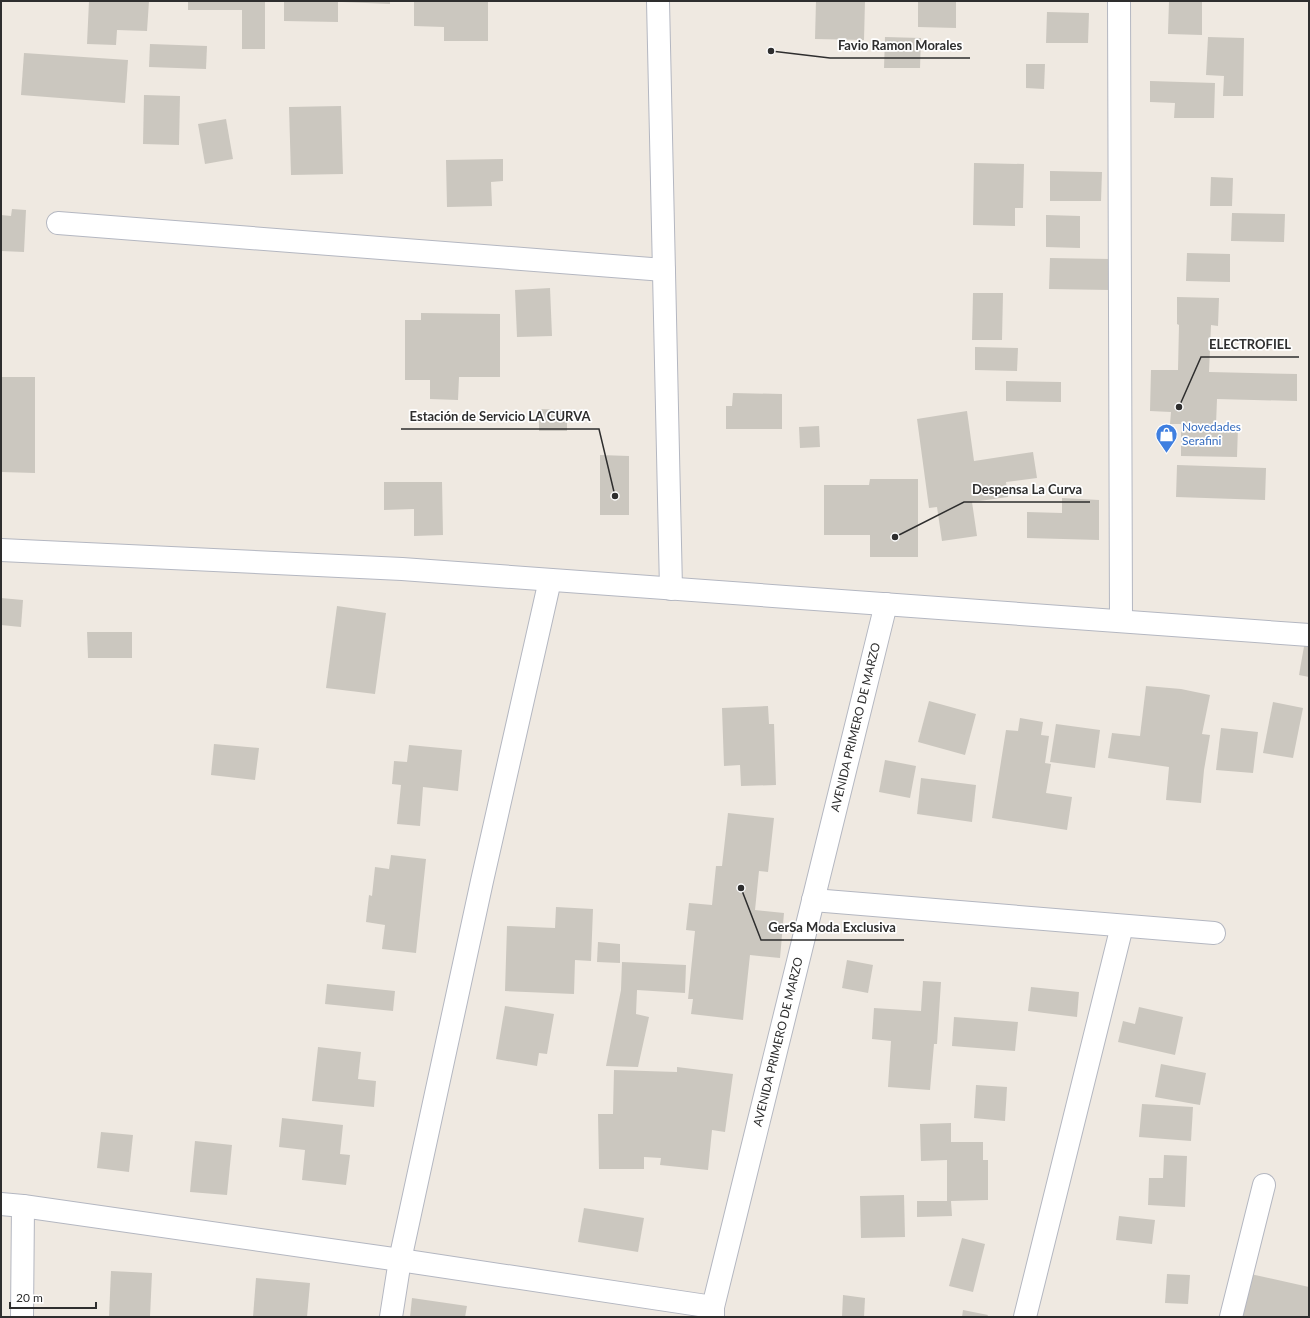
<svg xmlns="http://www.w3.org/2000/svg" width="1310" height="1318" font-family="Lato,sans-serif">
<rect width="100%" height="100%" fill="#efe9e1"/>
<g fill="#cbc7bf">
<polygon points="89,1 149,1 147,31 117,30 116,45 87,44"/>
<polygon points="188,1 265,1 265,49 242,49 242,10 188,10"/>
<polygon points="284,1 338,1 338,22 284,21"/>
<polygon points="342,1 390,1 390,4 342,2"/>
<polygon points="414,1 488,1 488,41 444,41 444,27 414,26"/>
<polygon points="816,1 865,1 864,40 815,39"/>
<polygon points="918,1 956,1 956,28 918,27"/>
<polygon points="1169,1 1202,1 1202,35 1168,34"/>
<polygon points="1047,12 1089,13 1088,43 1046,43"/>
<polygon points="885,37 921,38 920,68 884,68"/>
<polygon points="1208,37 1244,38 1243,96 1223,96 1224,76 1206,75"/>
<polygon points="150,44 207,46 206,69 149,67"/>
<polygon points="24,53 128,60 125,103 21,95"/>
<polygon points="1026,64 1045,64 1044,89 1026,88"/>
<polygon points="1150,81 1215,83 1214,118 1174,118 1175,103 1150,102"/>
<polygon points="144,95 180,96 179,145 143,144"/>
<polygon points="341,106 343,174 291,175 289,107"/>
<polygon points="226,119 233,159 205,164 198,124"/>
<polygon points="503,159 503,181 491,182 492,206 447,207 446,160"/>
<polygon points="974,163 1024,164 1023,208 1015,208 1015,226 973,225"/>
<polygon points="1050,171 1102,172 1101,201 1050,201"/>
<polygon points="1211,177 1233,178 1232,206 1210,206"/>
<polygon points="12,209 26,210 24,252 1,251 1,215 11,216"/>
<polygon points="1232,213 1285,214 1284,242 1231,241"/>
<polygon points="1046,215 1080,216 1080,248 1046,247"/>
<polygon points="1187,253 1230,254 1230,282 1186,281"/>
<polygon points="1050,258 1110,259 1110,290 1049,289"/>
<polygon points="550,288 552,336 517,337 515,290"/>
<polygon points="973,293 1003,293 1002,340 972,340"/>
<polygon points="1177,297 1219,298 1218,326 1211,325 1209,372 1297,374 1297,401 1217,399 1216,425 1238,426 1237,457 1181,456 1181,424 1170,424 1171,412 1150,411 1151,370 1178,370 1179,325 1177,324"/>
<polygon points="421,313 500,314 500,377 459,377 458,400 430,399 430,380 405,380 405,320 421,320"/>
<polygon points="975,347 1018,348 1017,371 975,370"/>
<polygon points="1,377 35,377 35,473 1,472"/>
<polygon points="1006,381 1061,382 1061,402 1006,401"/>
<polygon points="733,393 782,394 782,429 726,429 726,406 732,406"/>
<polygon points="539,409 567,410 567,431 539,431"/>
<polygon points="967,411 974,461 1033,452 1037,478 1006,482 1008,497 972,502 977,536 942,541 937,507 929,508 917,419"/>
<polygon points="819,426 820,447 800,448 799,427"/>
<polygon points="600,455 629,456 629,515 600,515"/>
<polygon points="1177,465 1266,468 1265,500 1176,497"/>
<polygon points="870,479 918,479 918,557 870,557 870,535 824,535 824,485 869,485"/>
<polygon points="384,482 442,482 443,535 414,536 414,509 384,510"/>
<polygon points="1062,498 1099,500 1099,540 1027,538 1027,512 1062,513"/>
<polygon points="1,598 23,600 21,627 1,625"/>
<polygon points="337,606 386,613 375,694 326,688"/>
<polygon points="87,632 132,632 132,658 88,658"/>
<polygon points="1306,635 1309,636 1309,677 1299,675"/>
<polygon points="1146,686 1181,689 1210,695 1202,734 1210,735 1204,770 1201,803 1166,800 1169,767 1108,758 1112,733 1140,736"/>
<polygon points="929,701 976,714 965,755 918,742"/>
<polygon points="1273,702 1303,708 1293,758 1263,753"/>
<polygon points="768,706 769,724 774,724 776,785 741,786 740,765 724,766 722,708"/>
<polygon points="1020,718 1043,722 1041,735 1049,736 1045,763 1051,764 1046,793 1072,797 1067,830 992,818 1006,730 1018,731"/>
<polygon points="1056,724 1100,730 1095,768 1050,762"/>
<polygon points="1221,728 1258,732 1253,773 1216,770"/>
<polygon points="214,744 259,748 255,780 211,775"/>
<polygon points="409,745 462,750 458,791 423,787 420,826 397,824 401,785 392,784 394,761 407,762"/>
<polygon points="885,760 916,766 910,798 879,792"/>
<polygon points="921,778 976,785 972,822 917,814"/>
<polygon points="728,813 774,818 768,872 759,871 755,910 784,913 780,958 750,955 743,1020 691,1014 693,999 688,999 695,931 686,930 689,903 712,905 716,866 722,866"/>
<polygon points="391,855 426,859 416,953 382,949 385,925 366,922 369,895 372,896 375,867 389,869"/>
<polygon points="556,907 593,909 591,961 575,960 574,994 505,991 507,926 555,928"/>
<polygon points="598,942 620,944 620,963 597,962"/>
<polygon points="847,960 873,965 868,993 842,988"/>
<polygon points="622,962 686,965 685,993 637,990 636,1014 649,1017 638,1067 606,1066 621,990"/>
<polygon points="923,981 941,982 937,1044 934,1044 930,1090 888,1087 891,1041 872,1039 874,1008 921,1011"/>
<polygon points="327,984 395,991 393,1011 325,1004"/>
<polygon points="1031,987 1079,992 1077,1017 1028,1011"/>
<polygon points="505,1006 554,1014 547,1054 539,1053 537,1066 496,1059"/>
<polygon points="1139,1007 1183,1017 1175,1055 1118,1042 1123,1021 1135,1024"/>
<polygon points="954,1017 1018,1022 1015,1051 952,1046"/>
<polygon points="318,1047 361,1052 358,1079 376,1081 374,1107 312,1101"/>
<polygon points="1161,1064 1206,1073 1200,1105 1155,1097"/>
<polygon points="677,1067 733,1074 725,1132 712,1130 708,1170 660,1165 661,1158 644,1157 644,1169 599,1169 598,1114 613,1114 614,1070 677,1072"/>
<polygon points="976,1085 1007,1087 1005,1121 974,1118"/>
<polygon points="1142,1104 1193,1107 1191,1141 1139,1137"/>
<polygon points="282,1118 343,1125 340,1154 350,1155 346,1185 302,1180 305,1150 279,1147"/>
<polygon points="951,1123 951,1142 983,1142 983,1160 988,1160 988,1200 951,1201 952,1216 917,1217 917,1201 947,1201 947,1160 921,1161 920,1124"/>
<polygon points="101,1132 133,1135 129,1172 97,1168"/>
<polygon points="195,1141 232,1145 227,1195 190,1192"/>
<polygon points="1164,1155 1187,1156 1185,1207 1148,1205 1149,1178 1163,1178"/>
<polygon points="904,1195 905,1237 861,1238 860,1196"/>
<polygon points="584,1208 644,1218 638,1252 578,1242"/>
<polygon points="1119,1216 1155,1220 1152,1244 1116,1240"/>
<polygon points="962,1238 985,1244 973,1292 949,1286"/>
<polygon points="111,1271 152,1273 150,1317 109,1317"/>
<polygon points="1246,1273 1309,1287 1309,1317 1236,1317"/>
<polygon points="1167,1274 1190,1275 1188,1304 1165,1303"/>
<polygon points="256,1278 310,1283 307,1317 253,1317"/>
<polygon points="843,1295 865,1298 864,1317 842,1317"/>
<polygon points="412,1298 467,1306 465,1317 410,1317"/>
<polygon points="963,1310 988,1315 987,1317 962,1317"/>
</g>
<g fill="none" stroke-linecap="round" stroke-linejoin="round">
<defs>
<g id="minor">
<polyline points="658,1 671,589"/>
<polyline points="1119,1 1121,621"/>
<polyline points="58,223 664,270"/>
<polyline points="1,550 402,569 1309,635"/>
<polyline points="813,900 1214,933"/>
<polyline points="1,1204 23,1206 400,1260 713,1307"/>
<polyline points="22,1317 23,1206"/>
<polyline points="391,1317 400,1260 482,881 550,580"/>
<path id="s1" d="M713,1317V1307L886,604"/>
<polyline points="1025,1317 1122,926"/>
<polyline points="1231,1317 1264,1185"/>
</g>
</defs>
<use href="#minor" stroke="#b4b7c1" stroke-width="24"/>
<use href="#minor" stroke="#fff" stroke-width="22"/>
</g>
<defs>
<symbol id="shop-pin" viewBox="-11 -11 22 30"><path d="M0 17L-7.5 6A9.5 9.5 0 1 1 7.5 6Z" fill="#3f7fe0" stroke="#fff"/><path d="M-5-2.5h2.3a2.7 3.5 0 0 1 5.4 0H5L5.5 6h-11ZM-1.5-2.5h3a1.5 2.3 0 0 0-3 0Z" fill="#fff"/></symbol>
</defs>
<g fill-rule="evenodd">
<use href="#shop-pin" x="1154" y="422" width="25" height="34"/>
</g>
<g text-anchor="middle" stroke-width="3.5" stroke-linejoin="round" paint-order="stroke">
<g font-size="12" fill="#366cbe" stroke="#fff" text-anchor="start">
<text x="1182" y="431">Novedades<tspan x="1182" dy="14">Serafini</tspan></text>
</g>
<g font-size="12" fill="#2e2e2e" stroke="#fff">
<text dy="4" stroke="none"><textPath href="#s1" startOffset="607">AVENIDA PRIMERO DE MARZO</textPath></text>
<text dy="4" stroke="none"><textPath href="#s1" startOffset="283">AVENIDA PRIMERO DE MARZO</textPath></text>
</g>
</g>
<path fill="none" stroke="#2e2e2e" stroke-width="1.5" d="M771 51L830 58H970M1179 407L1201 357H1299M615 496L599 429H401M895 537L964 502H1090M741 888L761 940H904"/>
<g fill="#2e2e2e" stroke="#fff" stroke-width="1.5">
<circle cx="771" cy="51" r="4"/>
<circle cx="1179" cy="407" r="4"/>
<circle cx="615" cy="496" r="4"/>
<circle cx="895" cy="537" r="4"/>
<circle cx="741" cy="888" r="4"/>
</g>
<g font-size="13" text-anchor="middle" font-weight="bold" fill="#2e2e2e" stroke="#fff" stroke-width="3.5" stroke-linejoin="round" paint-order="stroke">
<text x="900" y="50">Favio Ramon Morales</text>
<text x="1250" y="349">ELECTROFIEL</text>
<text x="500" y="421">Estación de Servicio LA CURVA</text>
<text x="1027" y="494">Despensa La Curva</text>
<text x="832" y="932">GerSa Moda Exclusiva</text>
</g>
<rect width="1310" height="1318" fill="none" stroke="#2e2e2e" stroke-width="4"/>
<path d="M10 1302v6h86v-6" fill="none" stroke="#2e2e2e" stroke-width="2"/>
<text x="16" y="1302" font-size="12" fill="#2e2e2e" stroke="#ffffff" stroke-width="3" paint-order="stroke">20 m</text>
</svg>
